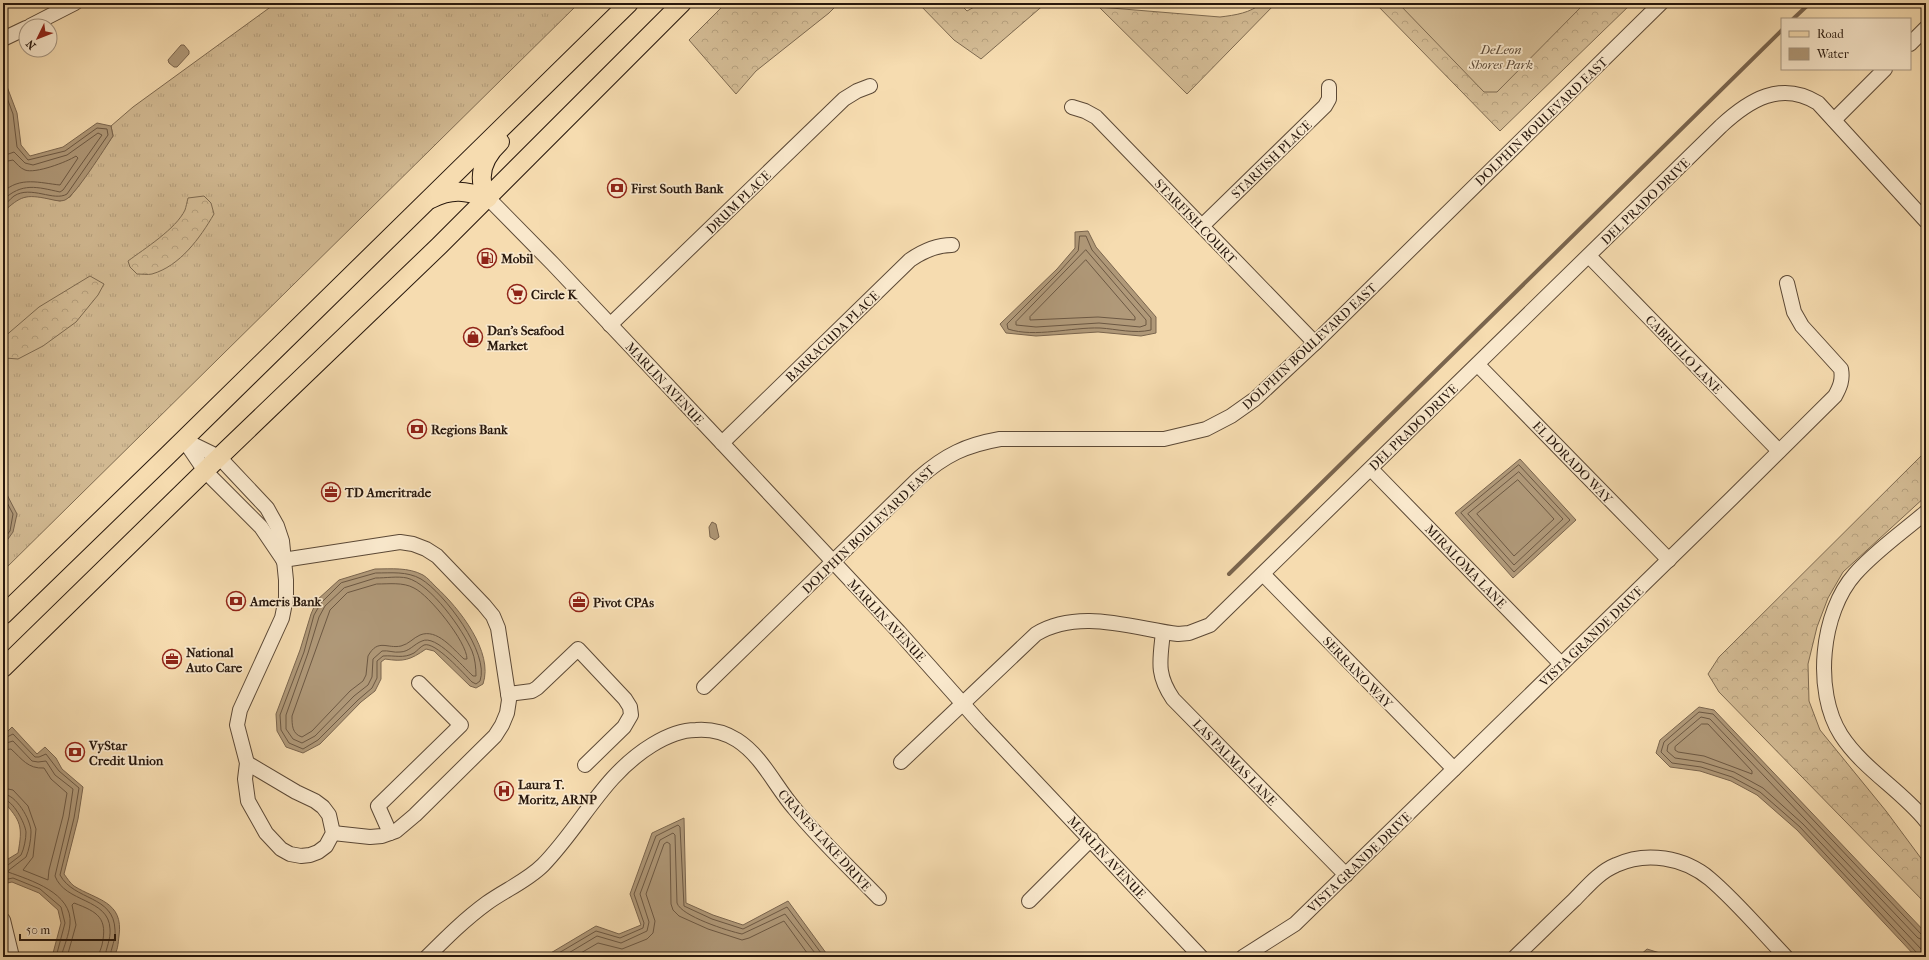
<svg xmlns="http://www.w3.org/2000/svg" width="1929" height="960" font-family="'IM FELL French Canon',serif">
<defs>
<pattern id="grass-tufts" width="24" height="20" patternUnits="userSpaceOnUse"><rect width="24" height="20" fill="#d3bb94"/><path d="M3 7l-1-3M5 7V3M7 7l1-3M15 17l-1-3M17 17v-4M19 17l1-3" fill="none" stroke="#b5a07e"/></pattern>
<pattern id="forest-crowns" width="20" height="18" patternUnits="userSpaceOnUse"><rect width="20" height="18" fill="#d3bb94"/><path d="M2 6a3 3 0 1 1 6 0M12 15a3 3 0 1 1 6 0" fill="none" stroke="#b5a07e"/></pattern>
</defs>
<rect width="100%" height="100%" fill="#f6dcb0"/>
<filter id="stains"><feTurbulence type="fractalNoise" baseFrequency=".005" numOctaves="4"/><feColorMatrix values="0 0 0 0 .2 0 0 0 0 .09 0 0 0 0 .02 0 0 0 .5 -.17"/></filter>
<radialGradient id="worn" r=".72"><stop offset=".6" stop-color="#630" stop-opacity="0"/><stop offset="1" stop-color="#630" stop-opacity=".3"/></radialGradient>
<polygon fill="url(#grass-tufts)" stroke="#7e6a50" points="276,3 579,3 3,571 3,212 17,199 33,195 60,201 70,197 113,136 111,126 133,107"/>
<g fill="url(#forest-crowns)" stroke="#7e6a50">
<polygon points="726,3 839,3 829,13 756,71 736,94 689,40"/>
<polygon points="918,3 959,3 967,11 981,3 1046,3 981,59 954,40"/>
<path d="M1262,3H1276L1187,94L1099,7L1220,17C1236,15 1250,13 1262,3Z"/>
<polygon points="1375,3 1632,3 1500,131"/>
<path d="M204,196L211,203L214,214C200,238 180,266 152,274C148,275 142,274 137,274L130,267L128,261C144,249 176,229 185,210C186,207 187,202 188,198Z"/>
<polygon points="90,276 104,284 98,295 76,322 43,346 18,359 5,358 3,338 39,307"/>
<polygon points="1926,451 1926,496 1843,572 1828,598 1817,627 1808,664 1809,701 1820,730 1886,811 1926,865 1926,904 1719,692 1708,674 1719,657"/>
</g>
<polygon fill="#d3bb94" stroke="#7e6a50" points="1401,3 1579,3 1582,6 1497,92 1484,92 1399,4"/>
<g fill="#b09979" stroke="#7a654e">
<polygon points="181,45 184,45 189,51 189,54 177,67 174,67 169,63 168,60"/>
<path d="M3,76L17,113L21,145L30,156L63,147L97,123L111,126L113,136C105,148 75,196 65,200C60,202 54,200 49,199C25,194 21,196 3,212V158L6,134L3,125Z"/>
<polygon points="1088,231 1096,247 1156,317 1156,333 1141,336 1098,332 1036,336 1006,333 1000,324 1057,269 1075,248 1075,232"/>
<polygon points="1520,459 1576,520 1513,578 1455,513"/>
<polygon points="3,487 17,514 13,532 3,546"/>
<polygon points="712,522 716,524 719,537 715,540 710,537 709,527"/>
<path d="M375,569C391,569 408,567 423,575C428,578 432,583 436,587C459,608 494,652 483,684L476,688L470,686L434,651L426,649C410,660 404,662 385,659L381,662V679L375,691L361,702L320,744L303,753L286,747L277,731L276,714L300,650L311,614L317,600L339,580Z"/>
<polygon points="1699,707 1714,710 1926,933 1926,957 1916,957 1797,830 1757,795 1731,781 1700,771 1670,767 1656,753 1660,740"/>
<path d="M12,727L37,754L45,747L56,758L62,769L83,787L78,819L64,874C67,878 70,883 74,886C96,900 124,901 119,936C118,944 118,951 113,957H52L61,923L58,910L39,893L12,882L3,884V862L18,853C23,826 21,821 3,801V736Z"/>
<polygon points="684,818 686,903 713,915 743,925 788,901 829,957 544,957 596,926 619,934 641,925 630,894 652,833"/>
<polygon points="1647,949 1663,954 1666,957 1638,957"/>
</g>
<g fill="none" stroke-linecap="round" stroke-linejoin="round">
<g stroke="#6c5843" stroke-width="1">
<path d="M3,87L13,114L17,147L28,160L65,151L97,128L107,129L108,135L67,194C54,202 31,185 14,196C10,199 7,203 3,207"/>
<path d="M3,156L14,152L25,163L33,165L67,155L98,133L102,135L63,190L60,192C37,187 22,182 3,200"/>
<path d="M3,162L13,160C17,164 20,168 25,170C35,174 67,162 76,156L78,158L60,185C40,183 20,176 3,192"/>
<path d="M1080,236H1086L1092,250L1151,318V330C1134,334 1117,329 1100,328C1071,327 1035,338 1008,329L1007,324L1060,271L1078,251Z"/>
<polygon points="1086,250 1146,320 1146,325 1140,327 1099,323 1036,327 1016,325 1016,322"/>
<polygon points="1086,260 1135,317 1135,320 1098,317 1030,320 1030,317"/>
<polygon points="1519,465 1570,520 1514,572 1461,513"/>
<polygon points="1519,472 1563,519 1514,565 1468,514"/>
<polygon points="1518,480 1554,519 1514,556 1477,514"/>
<polyline points="3,495 13,514 10,531 3,540"/>
<path d="M376,573C391,573 407,571 421,579C444,593 490,653 480,681L476,684L472,682C464,674 435,641 424,645C420,647 417,651 414,653C403,659 395,655 383,656L377,661V678L372,688L358,700L318,740L303,749L289,743L281,730L280,715L304,652L314,615L321,603L341,583Z"/>
<path d="M376,578C386,578 398,576 407,578C431,584 463,630 472,651C475,658 476,668 476,676H473C463,667 436,634 422,641C414,644 409,652 400,652C394,653 388,650 382,651L373,659L372,677L368,685L354,696L315,736L302,743L293,739L286,729V715L308,653L319,617L325,606L344,588Z"/>
<path d="M377,584C389,584 403,582 414,588C429,595 467,642 467,659H464C453,649 437,628 420,635C413,638 409,644 401,646C387,649 378,638 368,656L366,675L363,681L350,691L312,731L302,737C292,734 292,725 292,716L330,610L347,593Z"/>
<polygon points="1702,724 1708,724 1752,771 1752,774 1704,756 1678,752 1675,750 1675,747"/>
<path d="M3,739L13,734L35,757H39L46,754L59,771L79,788L74,818L60,875C74,901 114,895 115,930C116,939 111,948 110,957"/>
<path d="M3,744L13,741L32,761L38,762L46,761L55,775L73,789L69,817L55,876C65,903 109,898 110,929C111,939 106,948 105,957"/>
<path d="M3,750L11,749C22,759 28,769 44,768L51,779L67,793L63,816L49,870L48,880L23,870L33,857L36,829L28,806L13,790L3,788"/>
<path d="M3,794C16,794 31,820 31,832C31,840 29,850 26,857L9,870L8,872C30,880 73,893 70,924C69,935 64,946 61,957"/>
<path d="M3,799C13,800 25,823 26,832C26,839 24,849 21,855L8,865H3"/>
<polyline points="3,880 13,878 40,889 61,907 65,923 56,957"/>
<path d="M67,957L76,925L72,905L74,903C98,912 108,918 102,945C101,949 99,952 99,957"/>
<polyline points="552,957 596,931 620,938 643,928 644,923 634,894 656,836 678,825 680,827 684,906 712,919 743,929 787,907 824,957"/>
<path d="M562,957L597,936L621,943L647,931L649,922L640,894L660,840L673,833L675,835L677,903C681,916 728,931 742,934L785,914L818,957"/>
<polyline points="574,957 598,943 622,949 647,939 653,933 655,921 646,894 664,844 667,842 670,844 671,904 673,910 679,916 708,929 742,940 749,938 784,921 810,957"/>
<polyline points="1919,957 1917,953 1800,827 1760,792 1732,777 1701,767 1672,763 1661,752 1664,742 1699,712 1713,714 1921,934 1926,936"/>
<polyline points="1924,957 1921,949 1803,824 1763,788 1734,772 1702,762 1675,758 1667,751 1668,745 1701,717 1710,719 1918,938 1926,941"/>
</g>
<g stroke="#7a654e" stroke-width="4">
<polyline points="1793,19 1810,3"/>
<polyline points="1229,574 1782,30"/>
</g>
<defs>
<g id="minor">
<polyline points="30,26 75,3"/>
<polyline points="3,39 26,28"/>
<polyline points="1910,44 1926,28"/>
<polyline points="1072,107 1085,111 1096,117 1315,343"/>
<polyline points="1834,120 1885,69"/>
<polyline points="488,198 553,264 722,443 899,632 980,723 1201,957"/>
<polyline points="1202,226 1325,106 1329,99 1329,87"/>
<polyline points="1589,256 1779,451"/>
<polyline points="610,325 844,99 857,91 870,86"/>
<polyline points="1478,365 1669,560"/>
<polyline points="184,440 219,457 267,508 277,526 282,541 286,580 286,598 282,618 240,710 237,725 247,763 245,779 248,801 266,833 281,849 290,854 301,856 310,855 318,852 326,846 333,833 329,815 323,807 315,801 296,792 247,763"/>
<polyline points="184,440 205,471 261,527 282,558"/>
<path d="M722,443L910,260C923,251 936,245 952,245"/>
<polyline points="1371,469 1561,664"/>
<path d="M1926,512C1904,531 1874,552 1855,574C1821,612 1813,691 1841,735C1863,769 1901,790 1926,821"/>
<polyline points="283,560 400,542 413,544 426,549 437,556 484,605 493,616 498,628 509,700 507,713 502,725 495,736 415,815 396,831 382,836 370,837 333,833"/>
<polyline points="1263,574 1454,769"/>
<path d="M1163,632C1160,661 1156,674 1173,699L1346,875"/>
<path d="M704,687L919,478C945,455 966,445 1000,439H1164L1206,429L1231,416L1255,399L1315,343L1661,3"/>
<polyline points="508,694 532,691 537,688 578,649 625,699 630,707 631,715 624,727 585,765"/>
<path d="M901,762L1036,634C1079,608 1132,628 1178,634L1189,633L1210,625L1721,126C1749,100 1781,80 1818,103L1926,221"/>
<polyline points="390,833 378,806 461,725 419,683"/>
<polyline points="1029,901 1091,839"/>
<polyline points="3,920 12,957"/>
<path d="M427,957C446,938 465,919 487,903C505,890 527,881 543,865C582,825 603,775 652,745C665,737 680,730 696,730C710,729 724,732 737,740C762,756 775,786 794,808C820,840 851,869 879,898"/>
<path d="M1243,957L1295,924L1732,498L1835,396C1840,387 1843,380 1841,369L1802,326L1794,312L1787,283"/>
<path d="M1515,957C1535,938 1554,919 1574,900C1587,887 1599,872 1616,865C1646,851 1684,857 1710,879C1736,901 1762,932 1786,957"/>
</g>
<g id="major">
<path d="M488,198C475,177 484,157 500,142"/>
<path d="M431,199C452,188 466,191 488,198"/>
<polyline points="3,615 168,455 629,3"/>
<polyline points="3,668 214,462 439,246 682,3"/>
</g>
</defs>
<use href="#minor" stroke="#5c4936" stroke-width="16"/>
<use href="#major" stroke="#28180d" stroke-width="20"/>
<use href="#minor" stroke="#f9e8cc" stroke-width="14"/>
<use href="#major" stroke="#f6dcb0" stroke-width="18"/>
</g>
<defs>
<symbol id="bank-ring" viewBox="-11 -11 22 22"><circle r="9.5" fill="#f9e8cc" stroke="#8f2418" stroke-width="1.5"/><path d="M-6-4H6V4H-6ZM0-2.3a2.3 2.3 0 1 0 0 4.6a2.3 2.3 0 1 0 0-4.6Z" fill="#8f2418"/></symbol>
<symbol id="fuel-ring" viewBox="-11 -11 22 22"><circle r="9.5" fill="#f9e8cc" stroke="#8f2418" stroke-width="1.5"/><path d="M-5.5-6h7V0h2V4h1.3V-2.5L3-4.5l.8-.8L6-3V5H2.5V1h-1V6h-7ZM-4.2-4.7v3.2H.2V-4.7Z" fill="#8f2418"/></symbol>
<symbol id="supermarket-ring" viewBox="-11 -11 22 22"><circle r="9.5" fill="#f9e8cc" stroke="#8f2418" stroke-width="1.5"/><path d="M-6-5.5h2.5l.6 2H6L4.5 2H-2.5L-4.4-4H-6ZM-1.5 3.2a1.3 1.3 0 1 0 .1 0ZM3 3.2a1.3 1.3 0 1 0 .1 0Z" fill="#8f2418"/></symbol>
<symbol id="shop-ring" viewBox="-11 -11 22 22"><circle r="9.5" fill="#f9e8cc" stroke="#8f2418" stroke-width="1.5"/><path d="M-5-2.5h2.3a2.7 3.5 0 0 1 5.4 0H5L5.5 6h-11ZM-1.5-2.5h3a1.5 2.3 0 0 0-3 0Z" fill="#8f2418"/></symbol>
<symbol id="office-ring" viewBox="-11 -11 22 22"><circle r="9.5" fill="#f9e8cc" stroke="#8f2418" stroke-width="1.5"/><path d="M-6-3h4V-5.5h4V-3h4V5H-6ZM-1-4.5V-3h2v-1.5ZM-6 0V1H6V0Z" fill="#8f2418"/></symbol>
<symbol id="hospital-ring" viewBox="-11 -11 22 22"><circle r="9.5" fill="#f9e8cc" stroke="#8f2418" stroke-width="1.5"/><path d="M-5-5h3v3.5h4V-5h3V5h-3V1.5h-4V5h-3Z" fill="#8f2418"/></symbol>
</defs>
<g fill-rule="evenodd">
<use href="#bank-ring" x="606" y="177" width="22" height="22"/>
<use href="#fuel-ring" x="476" y="247" width="22" height="22"/>
<use href="#supermarket-ring" x="506" y="283" width="22" height="22"/>
<use href="#shop-ring" x="462" y="326" width="22" height="22"/>
<use href="#bank-ring" x="406" y="418" width="22" height="22"/>
<use href="#office-ring" x="320" y="481" width="22" height="22"/>
<use href="#bank-ring" x="225" y="590" width="22" height="22"/>
<use href="#office-ring" x="568" y="591" width="22" height="22"/>
<use href="#office-ring" x="161" y="648" width="22" height="22"/>
<use href="#bank-ring" x="64" y="741" width="22" height="22"/>
<use href="#hospital-ring" x="493" y="780" width="22" height="22"/>
</g>
<g text-anchor="middle" stroke-width="3.5" stroke-linejoin="round" paint-order="stroke">
<g font-size="13" font-style="italic" fill="#5b4936" stroke="#f9e8cc">
<text x="1501" y="54">DeLeon<tspan x="1501" dy="15">Shores Park</tspan></text>
</g>
<g font-size="13" fill="#28180d" stroke="#f9e8cc">
<text transform="translate(1541 121) rotate(-44)" y="5">DOLPHIN BOULEVARD EAST</text>
<text transform="translate(1271 159) rotate(-44)" y="5">STARFISH PLACE</text>
<text transform="translate(1645 201) rotate(-44)" y="5">DEL PRADO DRIVE</text>
<text transform="translate(738 202) rotate(-44)" y="5">DRUM PLACE</text>
<text transform="translate(1196 221) rotate(46)" y="5">STARFISH COURT</text>
<text transform="translate(832 336) rotate(-44)" y="5">BARRACUDA PLACE</text>
<text transform="translate(1309 346) rotate(-43)" y="5">DOLPHIN BOULEVARD EAST</text>
<text transform="translate(1684 354) rotate(46)" y="5">CABRILLO LANE</text>
<text transform="translate(665 383) rotate(47)" y="5">MARLIN AVENUE</text>
<text transform="translate(1413 427) rotate(-44)" y="5">DEL PRADO DRIVE</text>
<text transform="translate(1573 462) rotate(46)" y="5">EL DORADO WAY</text>
<text transform="translate(868 529) rotate(-44)" y="5">DOLPHIN BOULEVARD EAST</text>
<text transform="translate(1466 566) rotate(46)" y="5">MIRALOMA LANE</text>
<text transform="translate(887 620) rotate(47)" y="5">MARLIN AVENUE</text>
<text transform="translate(1591 636) rotate(-44)" y="5">VISTA GRANDE DRIVE</text>
<text transform="translate(1358 672) rotate(46)" y="5">SERRANO WAY</text>
<text transform="translate(1235 762) rotate(46)" y="5">LAS PALMAS LANE</text>
<text transform="translate(825 840) rotate(48)" y="5">CRANES LAKE DRIVE</text>
<text transform="translate(1107 857) rotate(47)" y="5">MARLIN AVENUE</text>
<text transform="translate(1359 862) rotate(-44)" y="5">VISTA GRANDE DRIVE</text>
</g>
<g font-size="13" font-weight="bold" fill="#28180d" stroke="#f9e8cc" text-anchor="start">
<text x="631" y="193">First South Bank</text>
<text x="501" y="263">Mobil</text>
<text x="531" y="299">Circle K</text>
<text x="487" y="335">Dan's Seafood<tspan x="487" dy="15">Market</tspan></text>
<text x="431" y="434">Regions Bank</text>
<text x="345" y="497">TD Ameritrade</text>
<text x="250" y="606">Ameris Bank</text>
<text x="593" y="607">Pivot CPAs</text>
<text x="186" y="657">National<tspan x="186" dy="15">Auto Care</tspan></text>
<text x="89" y="750">VyStar<tspan x="89" dy="15">Credit Union</tspan></text>
<text x="518" y="789">Laura T.<tspan x="518" dy="15">Moritz, ARNP</tspan></text>
</g>
</g>
<rect width="1929" height="960" fill="none" stroke="#f6dcb0" stroke-width="16"/>
<rect x="4" y="4" width="1921" height="952" fill="none" stroke="#28180d" stroke-width="2"/>
<rect x="8" y="8" width="1913" height="944" fill="none" stroke="#28180d"/>
<rect x="1781" y="18" width="130" height="52" fill="#f9e8cc" stroke="#a59580"/>
<rect x="1789" y="31" width="20" height="6" fill="#f6dcb0" stroke="#a59580"/>
<text x="1817" y="38" font-size="12" fill="#28180d">Road</text>
<rect x="1789" y="48" width="20" height="12" fill="#b09979" stroke="#a59580"/>
<text x="1817" y="58" font-size="12" fill="#28180d">Water</text>
<g transform="translate(38 38) rotate(227)"><circle r="19" fill="#f9e8cc" stroke="#a59580"/>
<path d="M0-3L7 15L0 10L-7 15Z" fill="#8f2418"/>
<text y="-6" font-size="11" font-weight="bold" text-anchor="middle" fill="#28180d">N</text>
</g>
<path d="M20 934v6h95v-6" fill="none" stroke="#28180d" stroke-width="2"/>
<text x="26" y="934" font-size="12" fill="#28180d" stroke="#f9e8cc" stroke-width="3" paint-order="stroke">50 m</text>
<rect width="100%" height="100%" filter="url(#stains)"/>
<rect width="100%" height="100%" fill="url(#worn)"/>
</svg>
